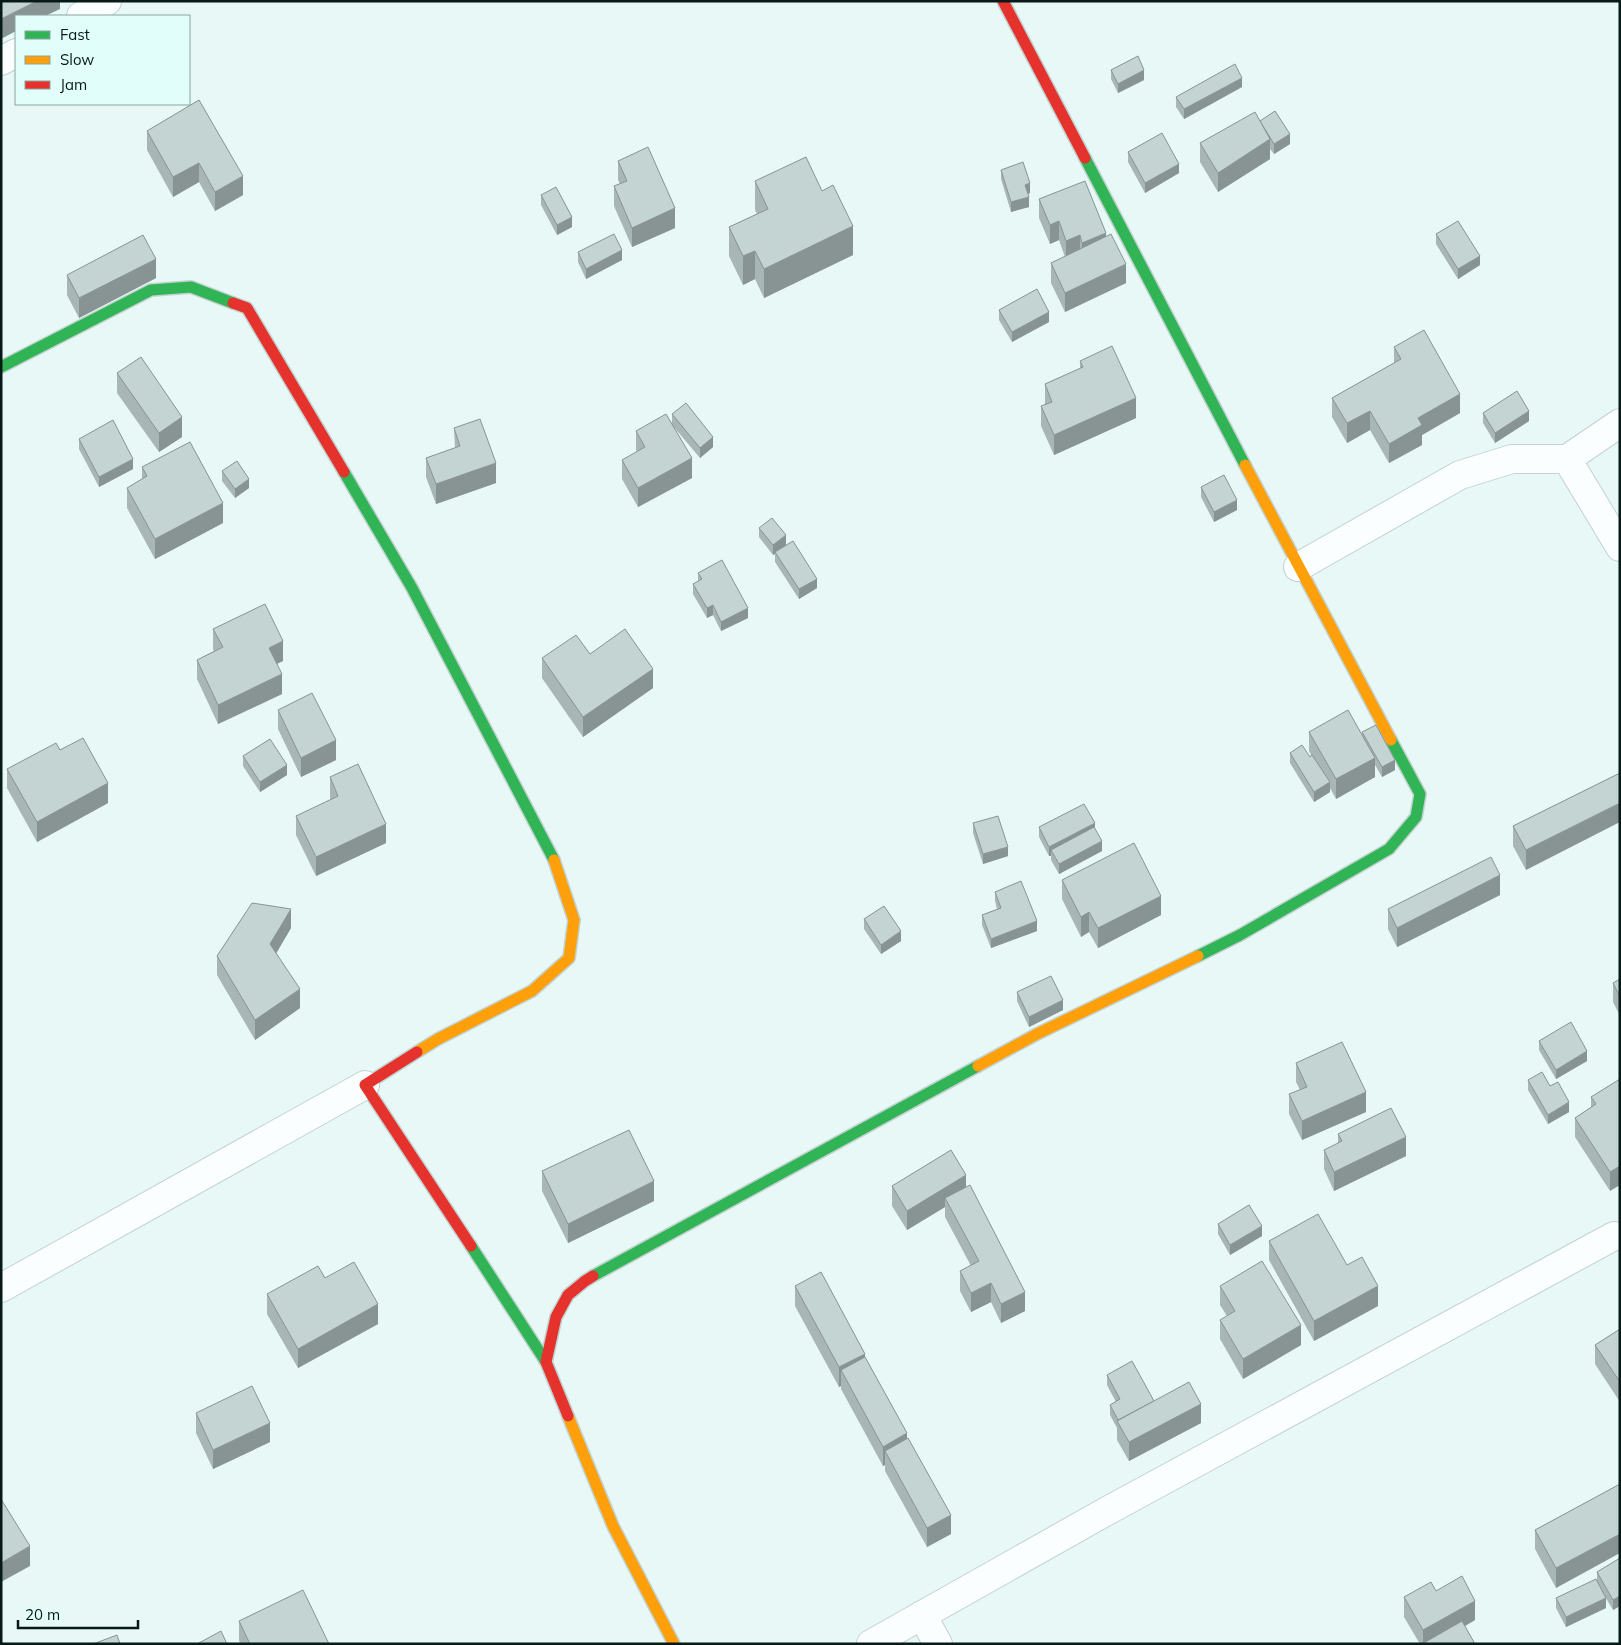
<svg xmlns="http://www.w3.org/2000/svg" width="1621" height="1645" font-family="Mulish,sans-serif">
<rect width="100%" height="100%" fill="#e7f8f6"/>
<g fill="none" stroke-linecap="round" stroke-linejoin="round">
<defs>
<g id="street">
<polyline points="81,16 107,1"/>
<polyline points="1,61 16,53"/>
<polyline points="1567,459 1620,547"/>
<polyline points="1298,567 1460,475 1512,459 1567,459 1620,423"/>
<polyline points="1,1288 365,1085"/>
<polyline points="922,1615 938,1644"/>
<polyline points="871,1644 1107,1511 1614,1236"/>
</g>
<g id="fast">
<polyline points="1085,158 1245,465"/>
<polyline points="1,367 151,290 191,287 233,303"/>
<polyline points="344,472 412,588 554,860"/>
<polyline points="1198,956 1240,935 1389,849 1416,817 1420,794 1391,740"/>
<polyline points="471,1246 546,1362"/>
<polyline points="593,1276 978,1066"/>
</g>
<g id="slow">
<polyline points="1245,465 1391,740"/>
<polyline points="417,1052 438,1039 532,991 569,958 574,920 554,860"/>
<polyline points="978,1066 1037,1034 1198,956"/>
<polyline points="568,1416 613,1526 674,1644"/>
</g>
<g id="jam">
<polyline points="1003,1 1085,158"/>
<polyline points="233,303 247,308 344,472"/>
<polyline points="417,1052 365,1085 471,1246"/>
<polyline points="568,1416 546,1362 556,1317 568,1295 585,1281 593,1276"/>
</g>
</defs>
<use href="#street" stroke="#c1d2d0" stroke-width="30"/>
<use href="#fast" stroke="#c1d2d0" stroke-width="14"/>
<use href="#slow" stroke="#c1d2d0" stroke-width="14"/>
<use href="#jam" stroke="#c1d2d0" stroke-width="14"/>
<use href="#street" stroke="#fbfefe" stroke-width="28"/>
<use href="#fast" stroke="#30b455" stroke-width="11"/>
<use href="#slow" stroke="#ff9f0a" stroke-width="11"/>
<use href="#jam" stroke="#e5322d" stroke-width="11"/>
</g>
<g fill="#a8b6b5">
<polygon points="1111,70 1144,80 1118,93 1111,79"/>
<polygon points="1242,87 1184,119 1176,107 1176,97"/>
<polygon points="199,100 243,195 215,211 199,182 173,197 147,150 147,131"/>
<polygon points="1260,121 1290,144 1274,154 1270,149 1270,159 1218,192 1200,162 1200,143"/>
<polygon points="1128,152 1179,173 1145,193 1128,162"/>
<polygon points="618,161 675,228 632,247 614,206 614,186 620,184 618,180"/>
<polygon points="1001,170 1030,193 1027,194 1029,207 1011,212 1001,179"/>
<polygon points="755,181 822,191 853,255 764,298 755,279 743,285 729,256 729,227 757,214 755,210"/>
<polygon points="541,195 572,227 557,235 541,205"/>
<polygon points="1039,199 1106,237 1126,283 1065,312 1051,283 1051,263 1065,257 1059,240 1050,244 1039,218"/>
<polygon points="1436,234 1480,265 1458,279 1436,244"/>
<polygon points="578,252 622,260 586,279 578,262"/>
<polygon points="67,275 156,278 79,318 67,295"/>
<polygon points="999,310 1049,322 1012,342 999,320"/>
<polygon points="1394,347 1460,413 1422,435 1422,445 1389,463 1370,430 1347,443 1332,417 1332,398 1394,363"/>
<polygon points="1080,361 1136,418 1054,455 1041,426 1041,406 1045,405 1045,384 1080,369"/>
<polygon points="117,373 182,437 159,452 117,393"/>
<polygon points="1483,413 1529,421 1495,443 1483,423"/>
<polygon points="672,414 713,447 700,458 673,426 692,478 638,507 622,479 622,460 637,452 636,450 636,431 672,423"/>
<polygon points="454,428 496,483 436,504 426,477 426,458 455,448"/>
<polygon points="79,439 133,469 99,487 79,449"/>
<polygon points="142,467 223,523 155,559 127,508 127,488 142,479"/>
<polygon points="222,471 249,488 235,498 222,481"/>
<polygon points="1201,487 1237,510 1214,522 1201,497"/>
<polygon points="759,528 786,545 817,588 799,599 775,562 775,554 773,555 759,537"/>
<polygon points="698,573 748,618 721,631 713,615 707,618 693,594 693,584 698,581"/>
<polygon points="213,629 283,661 277,664 282,694 218,724 197,679 197,660 214,651 213,649"/>
<polygon points="590,654 653,688 583,737 542,678 542,658"/>
<polygon points="278,710 336,760 301,777 278,729"/>
<polygon points="1309,732 1362,735 1362,732 1395,770 1382,777 1375,765 1375,777 1336,799 1330,788 1330,792 1314,802 1290,763 1290,753 1310,757 1311,755 1309,751"/>
<polygon points="60,750 108,803 37,842 7,788 7,769"/>
<polygon points="243,756 287,775 260,792 243,766"/>
<polygon points="1620,773 1526,870 1513,846 1513,826"/>
<polygon points="330,777 386,843 316,876 296,835 296,816 331,800 330,797"/>
<polygon points="973,823 1008,856 983,864 973,833"/>
<polygon points="1039,827 1102,851 1059,874 1051,860 1051,856 1049,856 1039,837"/>
<polygon points="1062,880 1161,915 1098,948 1089,932 1081,937 1062,899"/>
<polygon points="995,892 1037,931 991,948 982,925 982,915 997,909 995,901"/>
<polygon points="1500,895 1397,947 1388,929 1388,909"/>
<polygon points="864,919 901,941 881,954 864,929"/>
<polygon points="291,928 276,953 300,1008 255,1040 217,975 217,956"/>
<polygon points="1620,979 1620,1016 1613,1002 1613,983"/>
<polygon points="1017,992 1063,1010 1029,1027 1017,1001"/>
<polygon points="1539,1041 1587,1061 1556,1079 1539,1050"/>
<polygon points="1296,1063 1366,1112 1302,1140 1289,1114 1289,1094 1300,1090 1296,1082"/>
<polygon points="1620,1079 1610,1191 1575,1137 1575,1118 1591,1107 1591,1097"/>
<polygon points="1528,1080 1550,1086 1569,1112 1548,1124 1528,1090"/>
<polygon points="1338,1134 1406,1156 1334,1191 1324,1169 1324,1150 1338,1143"/>
<polygon points="542,1171 654,1201 568,1243 542,1191"/>
<polygon points="892,1186 966,1187 1025,1311 1001,1323 991,1302 971,1312 960,1291 960,1271 971,1266 945,1217 945,1207 907,1230 892,1206"/>
<polygon points="1218,1224 1262,1236 1230,1255 1218,1234"/>
<polygon points="1269,1241 1347,1265 1378,1306 1314,1341 1269,1260"/>
<polygon points="325,1278 378,1324 298,1368 267,1314 267,1294"/>
<polygon points="795,1286 865,1357 907,1438 951,1534 927,1547 885,1471 885,1465 883,1466 841,1389 841,1386 839,1387 795,1306"/>
<polygon points="1220,1286 1301,1345 1243,1379 1220,1339 1220,1320 1227,1316 1220,1305"/>
<polygon points="1620,1329 1620,1402 1595,1364 1595,1345"/>
<polygon points="1107,1375 1154,1401 1201,1423 1129,1461 1117,1440 1117,1428 1110,1415 1110,1405 1116,1402 1107,1385"/>
<polygon points="196,1413 270,1442 213,1469 196,1433"/>
<polygon points="1620,1484 1556,1588 1535,1549 1535,1530"/>
<polygon points="1620,1558 1620,1606 1613,1610 1604,1595 1606,1608 1566,1627 1556,1608 1556,1598 1597,1580 1597,1572"/>
<polygon points="1436,1591 1475,1620 1465,1626 1475,1644 1420,1644 1404,1617 1404,1597"/>
<polygon points="239,1621 329,1644 240,1644 239,1640"/>
</g>
<g fill="#889493">
<polygon points="37,1 60,1 60,9 45,16 16,16 16,31 1,39 1,19"/>
<polygon points="1144,70 1144,80 1118,93 1118,84"/>
<polygon points="1242,78 1242,87 1184,119 1184,109"/>
<polygon points="1290,134 1290,144 1274,154 1274,144"/>
<polygon points="1270,139 1270,159 1218,192 1218,173"/>
<polygon points="199,163 199,182 173,197 173,177"/>
<polygon points="1179,164 1179,173 1145,193 1145,183"/>
<polygon points="243,176 243,195 215,211 215,192"/>
<polygon points="1030,183 1030,193 1025,195 1025,185"/>
<polygon points="1029,197 1029,207 1011,212 1011,202"/>
<polygon points="675,208 675,228 632,247 632,228"/>
<polygon points="572,217 572,227 557,235 557,225"/>
<polygon points="1059,221 1059,240 1050,244 1050,225"/>
<polygon points="853,226 853,255 764,298 764,269"/>
<polygon points="1106,233 1106,253 1082,262 1082,243"/>
<polygon points="1080,235 1080,255 1066,260 1066,241"/>
<polygon points="622,250 622,260 586,279 586,269"/>
<polygon points="755,251 755,279 743,285 743,256"/>
<polygon points="1480,256 1480,265 1458,279 1458,269"/>
<polygon points="156,259 156,278 79,318 79,298"/>
<polygon points="1126,264 1126,283 1065,312 1065,293"/>
<polygon points="1049,312 1049,322 1012,342 1012,332"/>
<polygon points="1460,394 1460,413 1422,435 1422,445 1389,463 1389,444 1418,418"/>
<polygon points="1136,398 1136,418 1054,455 1054,435"/>
<polygon points="1370,411 1370,430 1347,443 1347,423"/>
<polygon points="1529,411 1529,421 1495,443 1495,433"/>
<polygon points="182,417 182,437 159,452 159,433"/>
<polygon points="713,437 713,447 700,458 700,448"/>
<polygon points="692,458 692,478 638,507 638,488"/>
<polygon points="133,459 133,469 99,487 99,477"/>
<polygon points="496,463 496,483 436,504 436,484"/>
<polygon points="249,479 249,488 235,498 235,489"/>
<polygon points="1237,500 1237,510 1214,522 1214,512"/>
<polygon points="223,503 223,523 155,559 155,539"/>
<polygon points="786,535 786,545 775,552 775,554 773,555 773,545"/>
<polygon points="817,579 817,588 799,599 799,589"/>
<polygon points="713,605 713,615 707,618 707,608"/>
<polygon points="748,608 748,618 721,631 721,622"/>
<polygon points="283,641 283,661 269,667 269,648"/>
<polygon points="653,669 653,688 583,737 583,717"/>
<polygon points="282,674 282,694 218,724 218,705"/>
<polygon points="336,740 336,760 301,777 301,758"/>
<polygon points="1375,758 1375,777 1336,799 1336,779"/>
<polygon points="1395,760 1395,770 1382,777 1382,767"/>
<polygon points="287,765 287,775 260,792 260,782"/>
<polygon points="1330,782 1330,792 1314,802 1314,792"/>
<polygon points="108,783 108,803 37,842 37,822"/>
<polygon points="1620,803 1620,822 1526,870 1526,850"/>
<polygon points="1095,823 1095,833 1051,850 1051,856 1049,856 1049,847"/>
<polygon points="386,824 386,843 316,876 316,857"/>
<polygon points="1102,841 1102,851 1059,874 1059,864"/>
<polygon points="1008,847 1008,856 983,864 983,854"/>
<polygon points="1500,875 1500,895 1397,947 1397,928"/>
<polygon points="1161,896 1161,915 1098,948 1098,928"/>
<polygon points="291,909 291,928 270,964 270,944"/>
<polygon points="1089,912 1089,932 1081,937 1081,917"/>
<polygon points="1037,921 1037,931 991,948 991,939"/>
<polygon points="901,931 901,941 881,954 881,945"/>
<polygon points="300,989 300,1008 255,1040 255,1020"/>
<polygon points="1063,1000 1063,1010 1029,1027 1029,1017"/>
<polygon points="1587,1051 1587,1061 1556,1079 1556,1070"/>
<polygon points="1366,1092 1366,1112 1302,1140 1302,1121"/>
<polygon points="1569,1102 1569,1112 1548,1124 1548,1115"/>
<polygon points="1406,1137 1406,1156 1334,1191 1334,1172"/>
<polygon points="1620,1166 1620,1185 1610,1191 1610,1172"/>
<polygon points="966,1175 966,1194 945,1198 945,1207 907,1230 907,1211"/>
<polygon points="654,1181 654,1201 568,1243 568,1224"/>
<polygon points="1262,1226 1262,1236 1230,1255 1230,1245"/>
<polygon points="991,1283 991,1302 971,1312 971,1293"/>
<polygon points="1378,1286 1378,1306 1314,1341 1314,1321"/>
<polygon points="1025,1292 1025,1311 1001,1323 1001,1304"/>
<polygon points="378,1304 378,1324 298,1368 298,1349"/>
<polygon points="1301,1325 1301,1345 1243,1379 1243,1359"/>
<polygon points="865,1354 865,1373 841,1370 841,1386 839,1387 839,1367"/>
<polygon points="1201,1404 1201,1423 1129,1461 1129,1442"/>
<polygon points="270,1423 270,1442 213,1469 213,1450"/>
<polygon points="907,1433 907,1453 885,1451 885,1465 883,1466 883,1447"/>
<polygon points="951,1515 951,1534 927,1547 927,1528"/>
<polygon points="1620,1534 1620,1553 1556,1588 1556,1568"/>
<polygon points="30,1546 30,1566 1,1582 1,1563"/>
<polygon points="1620,1596 1620,1606 1613,1610 1613,1600"/>
<polygon points="1606,1598 1606,1608 1566,1627 1566,1617"/>
<polygon points="1475,1601 1475,1620 1433,1644 1423,1644 1423,1630"/>
</g>
<g fill="#c3d4d2" stroke="#889493">
<polygon points="1,1 37,1 1,19"/>
<polygon points="1138,56 1144,70 1118,84 1111,70"/>
<polygon points="1235,64 1242,78 1184,109 1176,97"/>
<polygon points="199,100 243,176 215,192 199,163 173,177 147,131"/>
<polygon points="1275,111 1290,134 1274,144 1260,121"/>
<polygon points="1255,112 1270,139 1218,173 1200,143"/>
<polygon points="1162,133 1179,164 1145,183 1128,152"/>
<polygon points="648,147 675,208 632,228 614,186 627,181 618,161"/>
<polygon points="806,157 822,191 833,185 853,226 764,269 755,251 743,256 729,227 768,209 755,181"/>
<polygon points="1023,162 1030,183 1025,185 1029,197 1011,202 1001,170"/>
<polygon points="1085,181 1106,233 1082,243 1080,235 1066,241 1059,221 1050,225 1039,199"/>
<polygon points="556,187 572,217 557,225 541,195"/>
<polygon points="1458,221 1480,256 1458,269 1436,234"/>
<polygon points="614,234 622,250 586,269 578,252"/>
<polygon points="1111,234 1126,264 1065,293 1051,263"/>
<polygon points="143,235 156,259 79,298 67,275"/>
<polygon points="1037,289 1049,312 1012,332 999,310"/>
<polygon points="1424,330 1460,394 1418,418 1422,425 1389,444 1370,411 1347,423 1332,398 1401,359 1394,347"/>
<polygon points="1112,346 1136,398 1054,435 1041,406 1052,402 1045,384 1083,367 1080,361"/>
<polygon points="141,357 182,417 159,433 117,373"/>
<polygon points="1517,391 1529,411 1495,433 1483,413"/>
<polygon points="686,403 713,437 700,448 672,414"/>
<polygon points="666,414 692,458 638,488 622,460 645,447 636,431"/>
<polygon points="480,419 496,463 436,484 426,458 460,446 454,428"/>
<polygon points="113,420 133,459 99,477 79,439"/>
<polygon points="190,442 223,503 155,539 127,488 147,476 142,467"/>
<polygon points="237,461 249,479 235,489 222,471"/>
<polygon points="1224,475 1237,500 1214,512 1201,487"/>
<polygon points="772,518 786,535 773,545 759,528"/>
<polygon points="793,541 817,579 799,589 775,552"/>
<polygon points="722,560 748,608 721,622 713,605 707,608 693,584 702,579 698,573"/>
<polygon points="265,604 283,641 269,648 282,674 218,705 197,660 223,647 213,629"/>
<polygon points="625,629 653,669 583,717 542,658 576,635 590,654"/>
<polygon points="312,693 336,740 301,758 278,710"/>
<polygon points="1348,710 1375,758 1336,779 1309,732"/>
<polygon points="1376,725 1395,760 1382,767 1362,732"/>
<polygon points="83,738 108,783 37,822 7,769 56,743 60,750"/>
<polygon points="270,739 287,765 260,782 243,756"/>
<polygon points="1302,745 1310,757 1312,755 1330,782 1314,792 1290,753"/>
<polygon points="358,764 386,824 316,857 296,816 338,796 330,777"/>
<polygon points="1620,773 1620,803 1526,850 1513,826"/>
<polygon points="1084,804 1095,823 1049,847 1039,827"/>
<polygon points="998,816 1008,847 983,854 973,823"/>
<polygon points="1094,827 1102,841 1059,864 1051,850"/>
<polygon points="1134,843 1161,896 1098,928 1089,912 1081,917 1062,880"/>
<polygon points="1491,857 1500,875 1397,928 1388,909"/>
<polygon points="1021,881 1037,921 991,939 982,915 1001,908 995,892"/>
<polygon points="252,903 291,909 270,944 300,989 255,1020 217,956"/>
<polygon points="884,906 901,931 881,945 864,919"/>
<polygon points="1051,976 1063,1000 1029,1017 1017,992"/>
<polygon points="1620,979 1620,997 1613,983"/>
<polygon points="1571,1022 1587,1051 1556,1070 1539,1041"/>
<polygon points="1342,1042 1366,1092 1302,1121 1289,1094 1307,1087 1296,1063"/>
<polygon points="1542,1072 1550,1086 1558,1082 1569,1102 1548,1115 1528,1080"/>
<polygon points="1620,1079 1620,1166 1610,1172 1575,1118 1596,1104 1591,1097"/>
<polygon points="1391,1108 1406,1137 1334,1172 1324,1150 1342,1141 1338,1134"/>
<polygon points="629,1130 654,1181 568,1224 542,1171"/>
<polygon points="951,1150 966,1175 907,1211 892,1186"/>
<polygon points="970,1185 1025,1292 1001,1304 991,1283 971,1293 960,1271 979,1261 945,1198"/>
<polygon points="1249,1205 1262,1226 1230,1245 1218,1224"/>
<polygon points="1318,1214 1347,1265 1362,1257 1378,1286 1314,1321 1269,1241"/>
<polygon points="1262,1261 1301,1325 1243,1359 1220,1320 1235,1311 1220,1286"/>
<polygon points="354,1262 378,1304 298,1349 267,1294 318,1266 325,1278"/>
<polygon points="821,1272 865,1354 839,1367 795,1286"/>
<polygon points="1620,1329 1620,1382 1595,1345"/>
<polygon points="865,1357 907,1433 883,1447 841,1370"/>
<polygon points="1132,1361 1154,1401 1118,1420 1110,1405 1120,1399 1107,1375"/>
<polygon points="1189,1382 1201,1404 1129,1442 1117,1421"/>
<polygon points="252,1386 270,1423 213,1450 196,1413"/>
<polygon points="908,1438 951,1515 927,1528 885,1451"/>
<polygon points="1620,1484 1620,1534 1556,1568 1535,1530"/>
<polygon points="1,1499 30,1546 1,1563"/>
<polygon points="1620,1558 1620,1596 1613,1600 1597,1572"/>
<polygon points="1462,1576 1475,1601 1423,1630 1404,1597 1431,1582 1436,1591"/>
<polygon points="1596,1579 1606,1598 1566,1617 1556,1598"/>
<polygon points="303,1590 329,1644 250,1644 239,1621"/>
<polygon points="1462,1621 1475,1644 1422,1644"/>
<polygon points="221,1631 227,1644 197,1644"/>
<polygon points="117,1635 120,1644 93,1644"/>
</g>
<rect width="1621" height="1645" fill="none" stroke="#071a18" stroke-width="5"/>
<rect x="15" y="15" width="175" height="90" fill="#e1fefb" stroke="#8aa3a0"/>
<rect x="25" y="31" width="25" height="8" fill="#30b455" stroke="#8aa3a0"/>
<text x="60" y="40" font-size="15" fill="#071a18">Fast</text>
<rect x="25" y="56" width="25" height="8" fill="#ff9f0a" stroke="#8aa3a0"/>
<text x="60" y="65" font-size="15" fill="#071a18">Slow</text>
<rect x="25" y="81" width="25" height="8" fill="#e5322d" stroke="#8aa3a0"/>
<text x="60" y="90" font-size="15" fill="#071a18">Jam</text>
<path d="M18 1620v8h120v-8" fill="none" stroke="#071a18" stroke-width="2.5"/>
<text x="25" y="1620" font-size="15" fill="#071a18" stroke="#e1fefb" stroke-width="4" paint-order="stroke">20 m</text>
</svg>
